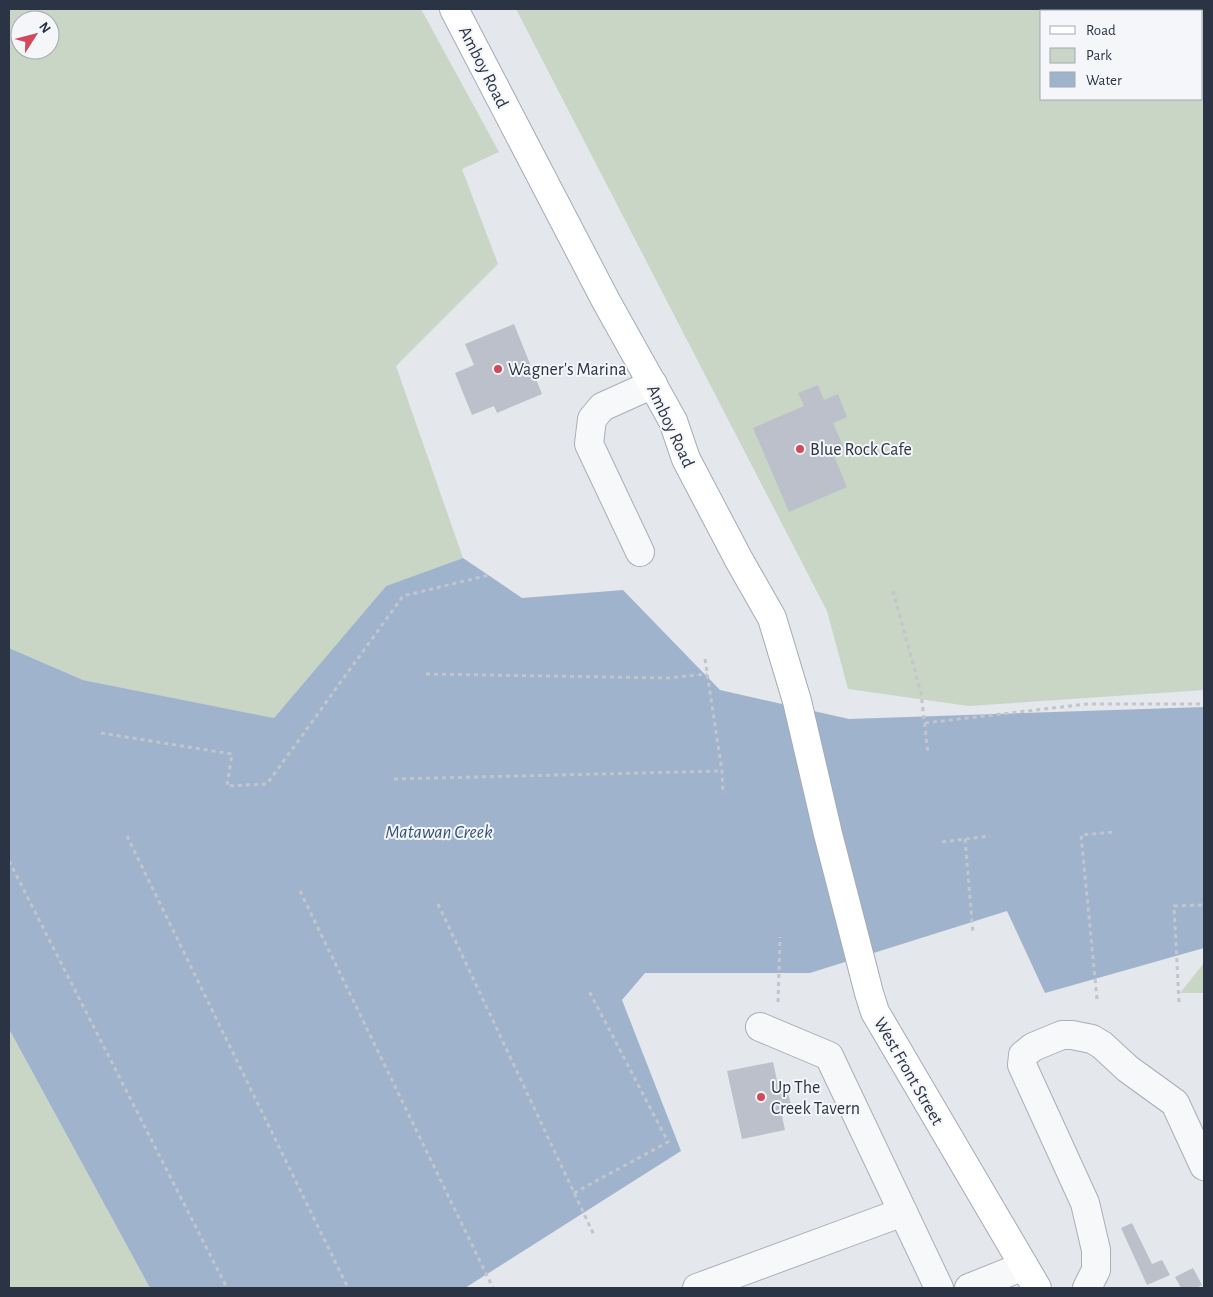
<svg xmlns="http://www.w3.org/2000/svg" width="1213" height="1297" font-family="'Alegreya Sans',sans-serif">
<rect width="100%" height="100%" fill="#e4e7ec"/>
<g fill="#c9d6c5" fill-rule="evenodd">
<path d="M9,9H421L499,152L462,169L498,264L396,366L463,558L386,586L274,718L83,680L9,648ZM20,20H50V50H20Z"/>
<path d="M516,9H1204V690L969,706L848,689L827,611ZM1042,11H1202V99H1042Z"/>
<polygon points="1204,963 1204,993 1180,993"/>
<polygon points="9,1029 150,1288 9,1288"/>
</g>
<polygon fill="#9fb4cc" points="463,558 522,598 623,590 720,690 849,719 1204,707 1204,948 1045,993 1007,911 810,973 645,973 622,1000 681,1151 465,1288 150,1288 9,1029 9,648 83,680 274,718 386,586"/>
<g fill="#bbc0ca">
<polygon points="514,324 542,394 497,413 494,406 472,415 455,373 474,365 465,344"/>
<polygon points="818,385 824,400 838,394 847,417 833,423 843,446 832,451 847,487 789,512 753,428 804,406 798,393"/>
<polygon points="773,1062 779,1090 787,1088 791,1105 780,1107 785,1130 742,1139 727,1071"/>
<polygon points="1132,1223 1152,1264 1162,1260 1170,1275 1147,1285 1121,1228"/>
<polygon points="1193,1268 1202,1285 1196,1288 1181,1288 1175,1277"/>
</g>
<g fill="none" stroke-linecap="round" stroke-linejoin="round">
<defs>
<g id="minor">
<polyline points="640,552 589,444 592,419 602,407 653,384"/>
<polyline points="760,1027 829,1056 939,1288"/>
<polyline points="697,1288 903,1212"/>
<polyline points="969,1288 1024,1266"/>
<polyline points="1087,1288 1096,1270 1096,1250 1085,1203 1022,1065 1023,1055 1033,1047 1062,1035 1072,1035 1092,1039 1102,1045 1128,1069 1175,1103 1204,1166"/>
</g>
<polyline id="major" points="454,9 606,301 673,421 686,459 739,560 772,618 797,701 828,834 869,993 875,1012 1037,1288"/>
</defs>
<use href="#minor" stroke="#a9aeb7" stroke-width="30"/>
<use href="#major" stroke="#a3abb8" stroke-width="30"/>
<g stroke="#c2c5cb" stroke-width="3" stroke-dasharray="4 4" stroke-linecap="butt">
<polyline points="893,591 921,693 928,753"/>
<polyline points="705,659 722,771 723,794"/>
<polyline points="426,674 667,678 707,674"/>
<polyline points="925,723 1087,704 1204,704"/>
<polyline points="101,733 232,754 227,786 267,784 403,596 489,575"/>
<polyline points="394,779 722,771"/>
<polyline points="127,836 348,1288"/>
<polyline points="965,839 973,933"/>
<polyline points="942,842 990,836"/>
<polyline points="9,861 227,1288"/>
<polyline points="300,891 493,1288"/>
<polyline points="438,904 594,1235"/>
<polyline points="1097,999 1081,835 1115,832"/>
<polyline points="778,1002 780,937"/>
<polyline points="1179,1002 1174,906 1204,905"/>
<polyline points="574,1193 668,1142 588,989"/>
</g>
<use href="#minor" stroke="#f7f8fa" stroke-width="28"/>
<use href="#major" stroke="#fff" stroke-width="28"/>
</g>
<g fill="#d1495b" stroke="#f4f6f9" stroke-width="2">
<circle cx="498" cy="369" r="5"/>
<circle cx="800" cy="449" r="5"/>
<circle cx="761" cy="1097" r="5"/>
</g>
<g text-anchor="middle" stroke-width="4" stroke-linejoin="round" paint-order="stroke">
<g font-size="18" fill="#2b3445" stroke="#f4f6f9">
<text transform="translate(484 67) rotate(63)" y="6">Amboy Road</text>
<text transform="translate(671 426) rotate(65)" y="6">Amboy Road</text>
<text transform="translate(909 1071) rotate(60)" y="6">West Front Street</text>
</g>
<g font-size="18" fill="#2b3445" stroke="#f4f6f9" text-anchor="start">
<text x="508" y="375">Wagner's Marina</text>
<text x="810" y="455">Blue Rock Cafe</text>
<text x="771" y="1093">Up The<tspan x="771" dy="21">Creek Tavern</tspan></text>
</g>
<g font-size="19" font-style="italic" fill="#34527a" stroke="#f4f6f9">
<text x="439" y="838">Matawan Creek</text>
</g>
</g>
<rect width="1213" height="1297" fill="none" stroke="#2b3445" stroke-width="20"/>
<rect x="1040" y="10" width="162" height="90" fill="#f4f6f9" stroke="#a4a8b1"/>
<rect x="1050" y="26" width="25" height="8" fill="#ffffff" stroke="#a4a8b1"/>
<text x="1086" y="35" font-size="15" fill="#2b3445">Road</text>
<rect x="1050" y="48" width="25" height="15" fill="#c9d6c5" stroke="#a4a8b1"/>
<text x="1086" y="60" font-size="15" fill="#2b3445">Park</text>
<rect x="1050" y="72" width="25" height="15" fill="#9fb4cc" stroke="#a4a8b1"/>
<text x="1086" y="85" font-size="15" fill="#2b3445">Water</text>
<g transform="translate(35 35) rotate(54)"><circle r="24" fill="#f4f6f9" stroke="#a4a8b1"/>
<path d="M0-4L9 19L0 12L-9 19Z" fill="#d1495b"/>
<text y="-8" font-size="14" font-weight="bold" text-anchor="middle" fill="#2b3445">N</text>
</g>
</svg>
